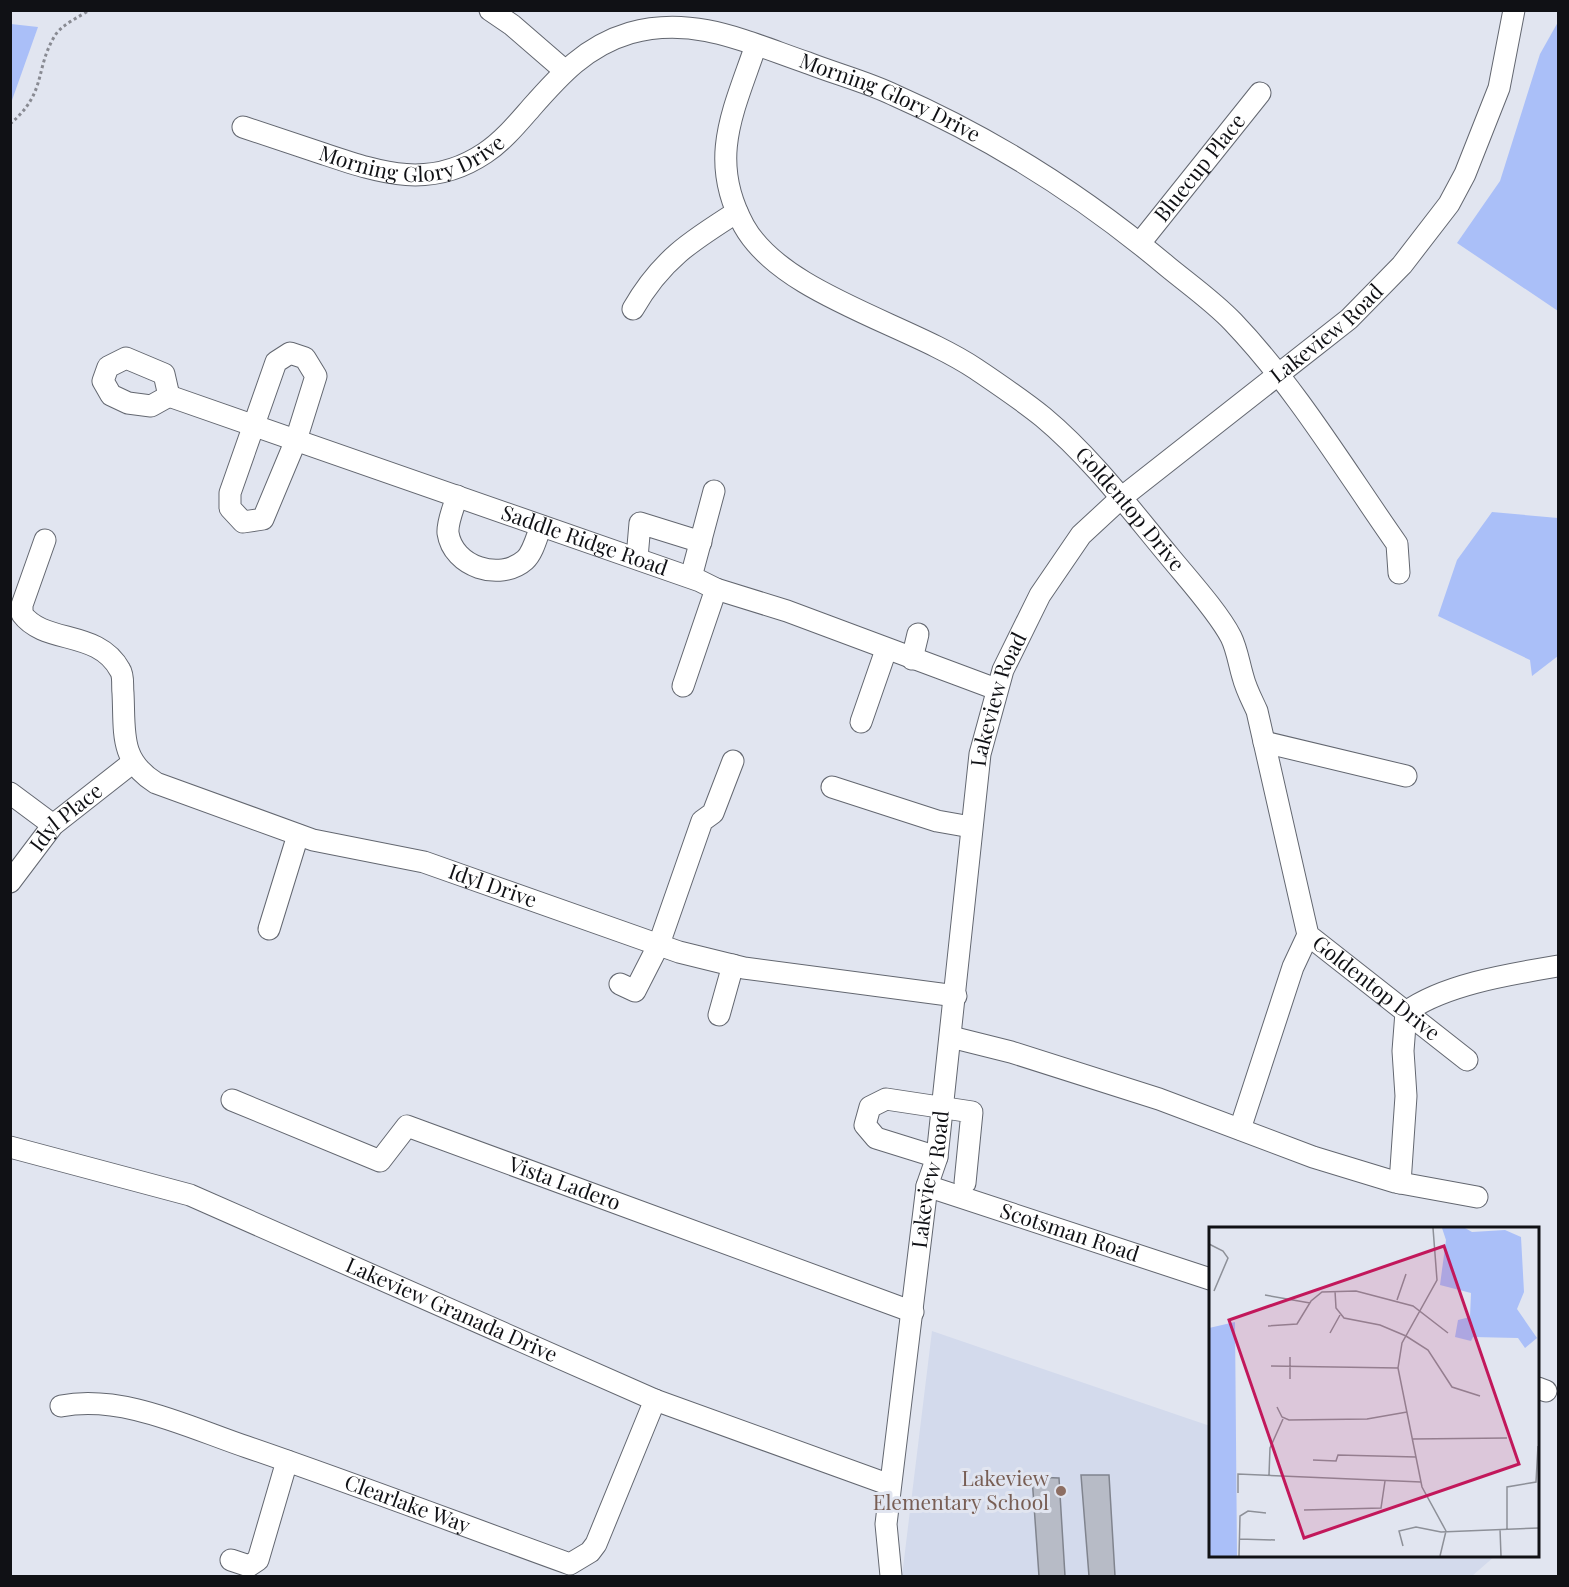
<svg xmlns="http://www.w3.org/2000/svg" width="1569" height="1587" font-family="'Playfair Display',serif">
<rect width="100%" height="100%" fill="#e1e5f0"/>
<polygon fill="#d3daec" points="932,1331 1210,1426 1210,1556 1495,1556 1472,1576 902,1576"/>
<g fill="#aabff8">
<polygon points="1558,22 1558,311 1457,243 1500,181 1540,54"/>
<polygon points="11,24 38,27 11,103 10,24"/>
<polygon points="1492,512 1558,518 1558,656 1532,676 1530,660 1438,616 1457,560"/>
</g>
<g fill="#b7bbc6" stroke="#80848e" stroke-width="1.5">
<polygon points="1081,1475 1109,1475 1115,1576 1089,1576"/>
<polygon points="1032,1477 1059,1478 1065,1576 1039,1576"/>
</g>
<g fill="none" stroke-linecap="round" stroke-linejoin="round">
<defs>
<g id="minor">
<polyline points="490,10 512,25 564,70"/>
<path id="s1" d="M756,45C734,110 707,159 744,226C782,294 909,324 976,369C998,384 1022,400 1043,417C1091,457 1130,509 1170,557C1188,579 1218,612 1231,637C1237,649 1239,664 1243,677C1246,689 1252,700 1257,711L1308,935L1467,1060"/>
<path id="s2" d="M243,127C270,136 297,145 324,154C381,173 430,190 485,153C503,141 517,124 531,108C560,75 586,46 630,33C694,15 749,43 808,63C836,74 867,82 894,95C994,139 1085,197 1168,267C1190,285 1214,302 1233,322C1296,388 1345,470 1397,544L1399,573"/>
<path id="s3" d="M1140,243L1260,93"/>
<path d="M633,309C661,260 691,241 737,212"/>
<polygon points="290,353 305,358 316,376 296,440 263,519 243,522 230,508 230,493 276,362"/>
<polygon points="126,358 164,374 169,396 151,406 128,403 111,395 103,381 108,367"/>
<path id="s4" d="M169,396L700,581L716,589L787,611L996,689"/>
<path d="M457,496C454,507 447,522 448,533C453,567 500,582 525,560C533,553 537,536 541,526"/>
<path id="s5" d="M45,540L22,605V614C45,645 98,629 120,670C124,676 122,686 123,693C125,732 119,760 156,783L313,840L424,862L679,952L744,968L956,996"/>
<polyline points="637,558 640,523 701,542"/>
<polyline points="691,577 714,491"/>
<polyline points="912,659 918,634"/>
<polyline points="683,686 716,589"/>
<polyline points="861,722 886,650"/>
<polyline points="1264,742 1406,776"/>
<polyline points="832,787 937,821 971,827"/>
<polyline points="10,793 53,825"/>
<path id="s6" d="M10,882L53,825L132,763"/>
<polyline points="269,929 298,835"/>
<polyline points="620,984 635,991 659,944 702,821 713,813 733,761"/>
<polyline points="719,1015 733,965"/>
<polyline points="951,1037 1011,1052 1159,1099 1313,1157 1395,1182 1477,1197"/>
<path id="s7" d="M232,1100L380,1161L407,1126L913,1312"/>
<polyline points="1240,1129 1293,967 1308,935"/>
<path id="s8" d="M10,1147L190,1195L655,1400L890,1485"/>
<polyline points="937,1157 876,1138 865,1125 870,1107 886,1099 972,1112 965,1183"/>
<path d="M1400,1183L1406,1096L1403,1051L1406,1012C1445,984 1511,974 1558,966"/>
<path id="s9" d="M927,1186L1210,1279"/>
<polyline points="1538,1388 1546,1391"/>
<path id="s10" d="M61,1406C123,1394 190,1428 247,1447C355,1484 462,1525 570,1564L590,1552L596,1544L655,1400"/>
<polyline points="231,1560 249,1566 258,1560 287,1461"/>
<path id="s11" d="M891,1576L886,1524L927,1186L937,1157L980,754L1003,670L1040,595L1081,535L1121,498L1349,319L1402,265L1449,204L1465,174L1499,88L1514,10"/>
</g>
</defs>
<use href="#minor" stroke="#636770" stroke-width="23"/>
<path stroke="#888a92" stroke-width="3" stroke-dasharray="3 3" stroke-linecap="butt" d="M10,124C48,92 34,68 56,34C62,25 80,16 90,10"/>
<use href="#minor" stroke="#fff" stroke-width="21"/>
</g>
<circle fill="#8d6e63" stroke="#e1e5f0" stroke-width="2" cx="1061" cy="1491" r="6"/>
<g text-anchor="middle" stroke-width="6" stroke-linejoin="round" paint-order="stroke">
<g font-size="21" fill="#101115" stroke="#e1e5f0">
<text dy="7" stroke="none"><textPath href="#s2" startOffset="717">Morning Glory Drive</textPath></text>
<text dy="7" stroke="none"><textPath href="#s2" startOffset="178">Morning Glory Drive</textPath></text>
<text dy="7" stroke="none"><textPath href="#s3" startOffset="96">Bluecup Place</textPath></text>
<text dy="7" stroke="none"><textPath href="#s11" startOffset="1390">Lakeview Road</textPath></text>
<text dy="7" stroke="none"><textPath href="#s1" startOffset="674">Goldentop Drive</textPath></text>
<text dy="7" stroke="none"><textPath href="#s4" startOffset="440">Saddle Ridge Road</textPath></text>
<text dy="7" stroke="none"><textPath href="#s11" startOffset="886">Lakeview Road</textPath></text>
<text dy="7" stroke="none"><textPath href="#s6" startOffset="86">Idyl Place</textPath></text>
<text dy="7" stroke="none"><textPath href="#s5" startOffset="672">Idyl Drive</textPath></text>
<text dy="7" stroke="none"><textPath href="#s1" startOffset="1232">Goldentop Drive</textPath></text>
<text dy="7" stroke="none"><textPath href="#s11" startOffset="400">Lakeview Road</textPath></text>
<text dy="7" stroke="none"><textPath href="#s7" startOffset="372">Vista Ladero</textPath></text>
<text dy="7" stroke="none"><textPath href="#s9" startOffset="150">Scotsman Road</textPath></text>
<text dy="7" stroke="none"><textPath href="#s8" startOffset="472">Lakeview Granada Drive</textPath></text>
<text dy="7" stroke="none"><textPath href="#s10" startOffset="363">Clearlake Way</textPath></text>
</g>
<g font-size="21" fill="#785e54" stroke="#e1e5f0" text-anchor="end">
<text x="1049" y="1486">Lakeview<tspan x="1049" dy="24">Elementary School</tspan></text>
</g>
</g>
<g transform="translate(1209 1227)">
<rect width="330" height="330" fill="#e1e5f0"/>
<path d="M233,1H256L263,5L296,3L312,10L315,65L308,82L328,111L316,121L309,111L264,110L262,114L246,110L249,93L261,90L262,66L231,58L237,13ZM26,95L28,329H0V101Z" fill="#aabff8"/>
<path fill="none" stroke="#8d9098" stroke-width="1.5" d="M224,1L228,53L193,116L189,141L213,260L237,304L231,329M0,17L14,24L19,31L5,64M126,64L127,81L135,91L171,98L197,109L219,123L243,160L271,169M56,68L101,76M188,73L197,47M59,99L88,97L102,74L113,65L147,64L204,79L239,106M121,106L131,88M62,139L189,141M81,152V130M68,180L73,190L80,193L158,192L198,185M203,212L298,211M104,233L127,234L129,228L207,230M60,248L61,221L74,192M29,266V247L212,255M95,283L172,281L176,254M291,302L292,329M298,302V260L327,255L329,219M30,312L66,313M194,319L190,304L207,300L232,305L330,301M30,329L31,289L39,284L57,286"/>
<path fill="#c2185b" fill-opacity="0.15" stroke="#c2185b" stroke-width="3" d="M235,19L310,237L95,311L20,93Z"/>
<rect width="330" height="330" fill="none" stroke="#101115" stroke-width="3"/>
</g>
<rect width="1569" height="1587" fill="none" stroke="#101115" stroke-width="24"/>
</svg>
